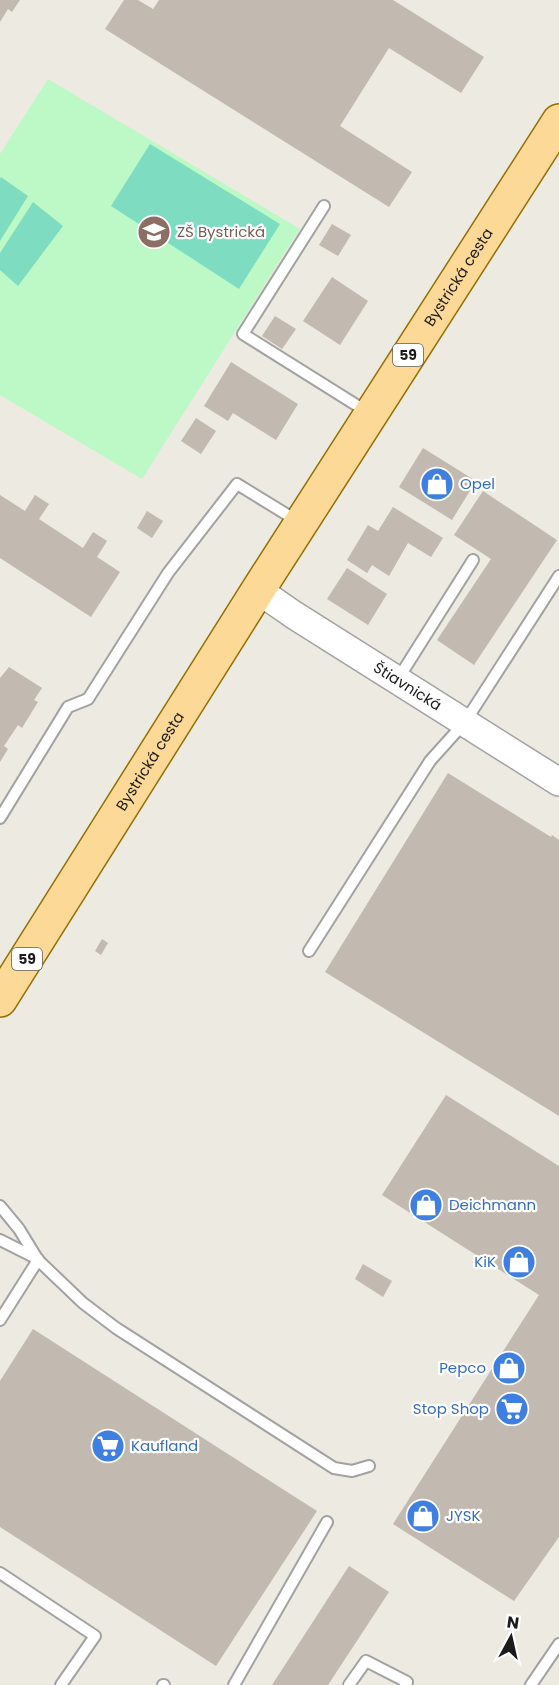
<svg xmlns="http://www.w3.org/2000/svg" width="559" height="1685" font-family="Poppins,sans-serif">
<rect width="100%" height="100%" fill="#edeae1"/>
<polygon fill="#bcf9c6" points="48,79 300,229 142,479 0,395 0,154"/>
<g fill="#7eddc1">
<polygon points="150,144 280,224 239,289 111,206"/>
<polygon points="1,177 28,196 0,241 0,179"/>
<polygon points="33,202 63,226 18,286 0,270 0,253"/>
</g>
<g fill="#c2b9b0">
<polygon points="0,0 20,0 12,12 8,9 0,22"/>
<polygon points="124,0 138,0 153,9 159,0 393,0 484,57 461,93 389,48 340,126 412,172 389,207 105,29"/>
<polygon points="332,224 351,235 338,256 319,245"/>
<polygon points="332,277 368,301 340,345 303,321"/>
<polygon points="275,316 296,329 282,349 262,336"/>
<polygon points="231,362 298,404 276,440 233,413 228,421 204,406"/>
<polygon points="196,418 216,431 201,454 181,441"/>
<polygon points="423,448 476,481 452,520 399,487"/>
<polygon points="483,491 557,540 474,665 437,640 491,559 454,535"/>
<polygon points="0,495 25,511 35,495 49,504 39,519 83,548 93,532 107,541 97,557 120,572 91,617 0,558"/>
<polygon points="393,507 443,538 431,557 408,543 389,576 372,565 367,573 347,560 368,525 378,531"/>
<polygon points="147,511 163,521 152,538 137,528"/>
<polygon points="347,568 387,594 368,625 327,599"/>
<polygon points="9,667 42,688 34,700 38,702 22,728 18,725 4,746 8,749 0,762 0,678"/>
<polygon points="448,773 551,837 552,835 559,840 559,1116 325,972"/>
<polygon points="102,939 108,943 101,955 95,951"/>
<polygon points="446,1095 559,1166 559,1537 514,1601 393,1524 539,1295 382,1195"/>
<polygon points="363,1264 392,1281 383,1297 355,1279"/>
<polygon points="33,1329 317,1511 216,1666 0,1527 0,1381"/>
<polygon points="349,1566 389,1592 328,1685 272,1685"/>
</g>
<g fill="none" stroke-linecap="round" stroke-linejoin="round">
<defs>
<g id="service">
<polyline points="324,206 243,334 369,413"/>
<polyline points="398,679 473,560"/>
<polyline points="0,818 68,707 88,699 168,573 237,484 299,522"/>
<polyline points="309,951 430,761 465,722 559,576"/>
<polyline points="0,1206 19,1229 38,1260 83,1303 116,1328 334,1468 352,1471 369,1466"/>
<polyline points="0,1240 38,1259"/>
<polyline points="0,1320 38,1260"/>
<polyline points="0,1573 95,1636 61,1685"/>
<polyline points="163,1685 164,1685"/>
<polyline points="234,1685 327,1522"/>
<polyline points="349,1685 366,1661 407,1682 405,1685"/>
<polyline points="531,1685 559,1644"/>
</g>
<g id="tertiary">
<path id="s1" d="M258,590L294,615L559,782"/>
</g>
<g id="primary">
<path id="s2" d="M0,1000L258,590L559,121"/>
</g>
</defs>
<use href="#service" stroke="#a2a2a2" stroke-width="14"/>
<use href="#tertiary" stroke="#a2a2a2" stroke-width="30"/>
<use href="#primary" stroke="#936f00" stroke-width="36"/>
<use href="#service" stroke="#fff" stroke-width="10"/>
<use href="#tertiary" stroke="#fff" stroke-width="27"/>
<use href="#primary" stroke="#fcd997" stroke-width="33"/>
</g>
<defs>
<symbol id="school-disc" viewBox="-11 -11 22 22"><circle r="9.5" fill="#8d6e63" stroke="#fff"/><path d="M0-5L7-2L0 1L-7-2ZM-4 1L0 2.5L4 1V4Q0 6-4 4Z" fill="#fff"/></symbol>
<symbol id="shop-disc" viewBox="-11 -11 22 22"><circle r="9.5" fill="#3f7fe0" stroke="#fff"/><path d="M-5-2.5h2.3a2.7 3.5 0 0 1 5.4 0H5L5.5 6h-11ZM-1.5-2.5h3a1.5 2.3 0 0 0-3 0Z" fill="#fff"/></symbol>
<symbol id="supermarket-disc" viewBox="-11 -11 22 22"><circle r="9.5" fill="#3f7fe0" stroke="#fff"/><path d="M-6-5.5h2.5l.6 2H6L4.5 2H-2.5L-4.4-4H-6ZM-1.5 3.2a1.3 1.3 0 1 0 .1 0ZM3 3.2a1.3 1.3 0 1 0 .1 0Z" fill="#fff"/></symbol>
</defs>
<g fill-rule="evenodd">
<use href="#school-disc" x="135" y="213" width="38" height="38"/>
<use href="#shop-disc" x="418" y="465" width="38" height="38"/>
<use href="#shop-disc" x="407" y="1186" width="38" height="38"/>
<use href="#shop-disc" x="500" y="1243" width="38" height="38"/>
<use href="#shop-disc" x="490" y="1349" width="38" height="38"/>
<use href="#supermarket-disc" x="493" y="1390" width="38" height="38"/>
<use href="#supermarket-disc" x="89" y="1427" width="38" height="38"/>
<use href="#shop-disc" x="404" y="1497" width="38" height="38"/>
</g>
<g text-anchor="middle" stroke-width="4.5" stroke-linejoin="round" paint-order="stroke">
<g fill="#fff" stroke="#5f5f5f" stroke-width="1.5">
<rect x="393" y="344" width="30" height="22" rx="4.5"/>
<rect x="12" y="948" width="30" height="22" rx="4.5"/>
</g>
<g font-size="14" font-weight="bold" fill="#1b1b1b">
<text x="408" y="360">59</text>
<text x="27" y="964">59</text>
</g>
<g font-size="15" fill="#785e54" stroke="#fff" text-anchor="start">
<text x="177" y="237">ZŠ Bystrická</text>
</g>
<g font-size="15" fill="#1b1b1b" stroke="#fff">
<text dy="5" stroke="none"><textPath href="#s2" startOffset="856">Bystrická cesta</textPath></text>
<text dy="5" stroke="none"><textPath href="#s1" startOffset="178">Štiavnická</textPath></text>
<text dy="5" stroke="none"><textPath href="#s2" startOffset="282">Bystrická cesta</textPath></text>
</g>
<g font-size="15" fill="#366cbe" stroke="#fff" text-anchor="start">
<text x="460" y="489">Opel</text>
<text x="449" y="1210">Deichmann</text>
<text x="496" y="1267" text-anchor="end">KiK</text>
<text x="486" y="1373" text-anchor="end">Pepco</text>
<text x="489" y="1414" text-anchor="end">Stop Shop</text>
<text x="131" y="1451">Kaufland</text>
<text x="446" y="1521">JYSK</text>
</g>
</g>
<g transform="translate(511 1637) rotate(8)" stroke="#ffffff" stroke-width="4.5" paint-order="stroke">
<path d="M0-4.5L10 22L0 15L-10 22Z" fill="#1b1b1b"/>
<text y="-9" font-size="16" font-weight="bold" text-anchor="middle" fill="#1b1b1b">N</text>
</g>
</svg>
